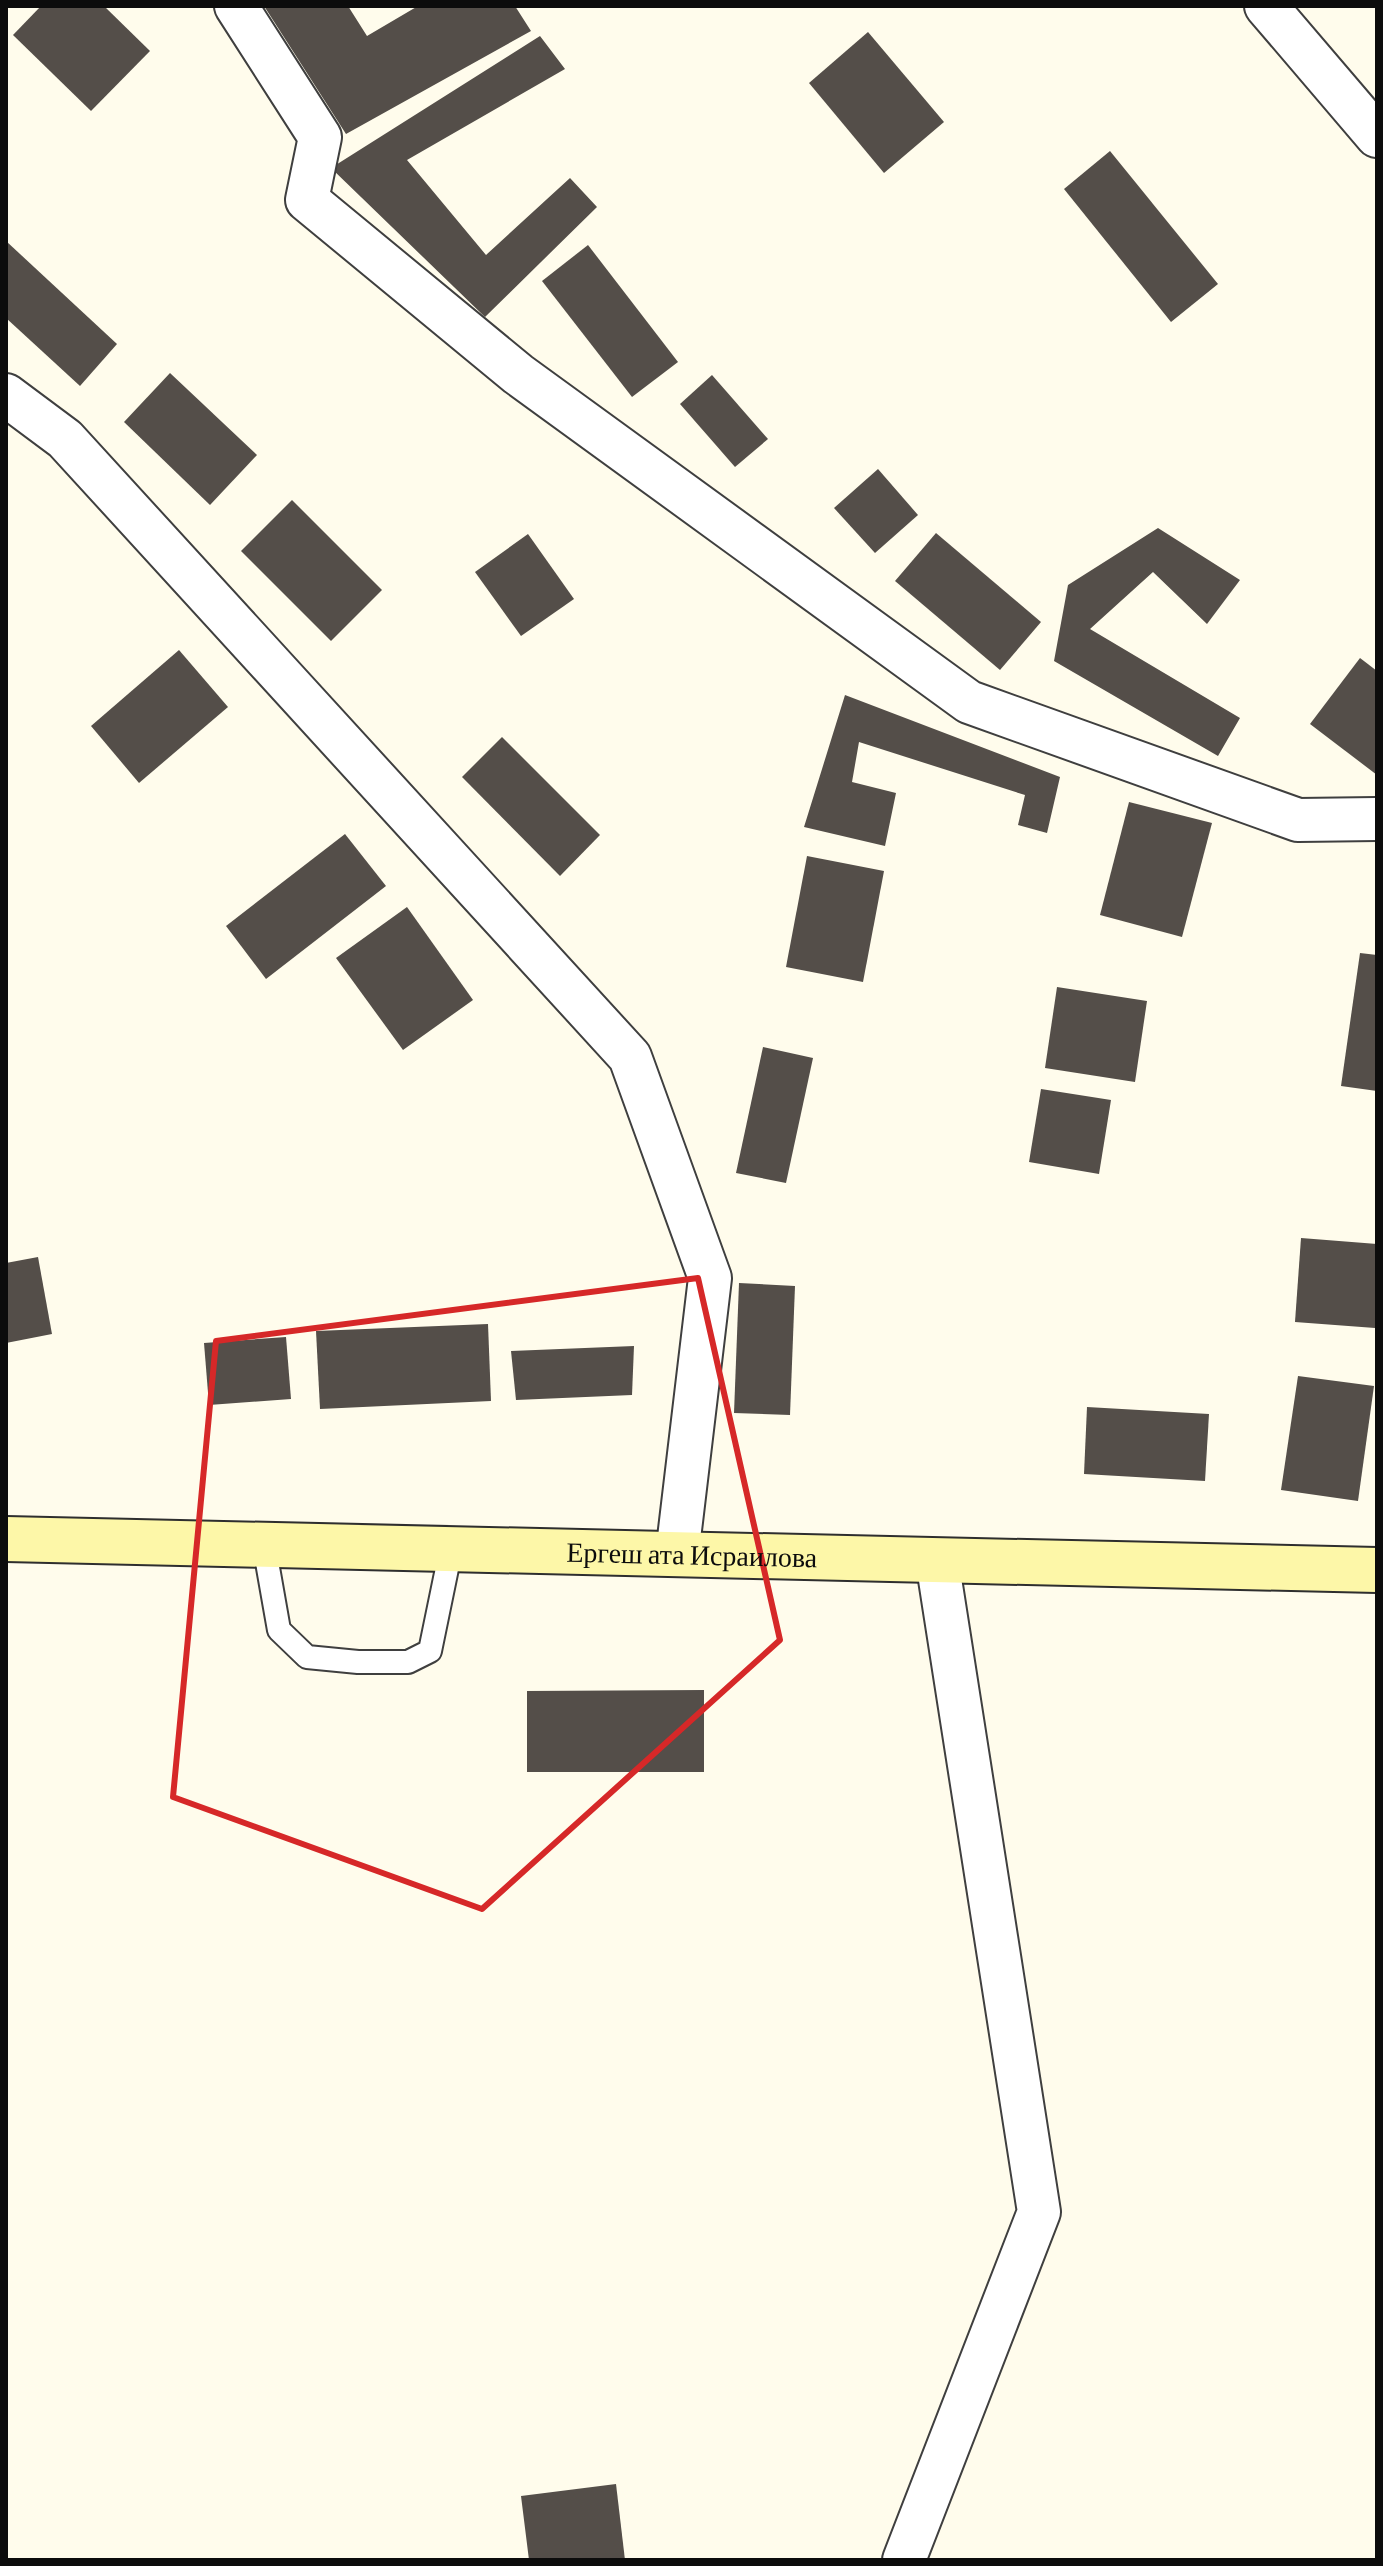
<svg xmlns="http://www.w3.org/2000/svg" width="1383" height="2566" font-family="'Crimson Pro',serif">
<rect width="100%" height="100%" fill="#fffcec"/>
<g fill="#544e49">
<polygon points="41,6 104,6 150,51 91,111 13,35"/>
<polygon points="264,6 348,6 367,36 418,6 515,6 531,31 346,134"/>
<polygon points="868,32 944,122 884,173 809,83"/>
<polygon points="540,36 565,69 407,160 486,255 570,178 597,207 485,317 331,168"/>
<polygon points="1110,151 1218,284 1171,322 1064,189"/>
<polygon points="6,241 117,344 80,386 6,318"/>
<polygon points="588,245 678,362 632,397 542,281"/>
<polygon points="170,373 257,455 210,505 124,422"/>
<polygon points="712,375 768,439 735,467 680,404"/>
<polygon points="878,469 918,515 875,553 834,508"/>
<polygon points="292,500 382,590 331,641 241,551"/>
<polygon points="1158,528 1240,580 1207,624 1153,572 1090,629 1240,718 1218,756 1054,661 1068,585"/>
<polygon points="936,533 1041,622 1000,670 895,581"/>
<polygon points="528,534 574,599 521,636 475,572"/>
<polygon points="179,650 228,707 139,783 91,726"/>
<polygon points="1360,658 1377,671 1377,775 1310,724"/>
<polygon points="845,695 1060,777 1047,833 1018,825 1025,795 859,742 852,782 896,793 885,846 804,827"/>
<polygon points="502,737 600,835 560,876 462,777"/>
<polygon points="1129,802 1212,823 1182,937 1100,915"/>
<polygon points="345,834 386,886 266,979 226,926"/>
<polygon points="807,856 884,871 863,982 786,967"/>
<polygon points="407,907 473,1000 403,1050 336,958"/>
<polygon points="1360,953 1377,955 1377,1091 1341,1086"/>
<polygon points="1057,987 1147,1001 1135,1082 1045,1068"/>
<polygon points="763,1047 813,1058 786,1183 736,1173"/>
<polygon points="1041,1089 1111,1100 1099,1174 1029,1162"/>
<polygon points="1301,1238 1377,1244 1375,1328 1295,1322"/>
<polygon points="38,1257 52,1334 6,1343 6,1263"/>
<polygon points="739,1283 795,1286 790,1415 734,1413"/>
<polygon points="488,1324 491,1401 320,1409 316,1331"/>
<polygon points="286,1337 291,1399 209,1405 204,1343"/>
<polygon points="634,1346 632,1395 516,1400 511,1351"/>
<polygon points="1298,1376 1374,1386 1358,1501 1281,1490"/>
<polygon points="1087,1407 1209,1414 1205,1481 1084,1474"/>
<polygon points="704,1690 704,1772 527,1772 527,1691"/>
<polygon points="616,2484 625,2560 529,2560 521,2496"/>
</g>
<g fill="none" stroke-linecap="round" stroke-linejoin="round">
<defs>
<polyline id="lane" points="264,1545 279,1630 307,1657 358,1662 408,1662 430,1651 451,1549"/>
<g id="street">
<polyline points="236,6 320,137 307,200 518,374 969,702 1298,820 1377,819"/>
<polyline points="1266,6 1377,136"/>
<polyline points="6,395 65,439 630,1057 710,1278 677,1555"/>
<polyline points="904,2560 1039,2212 937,1560"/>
</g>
<g id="secondary">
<path id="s1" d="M6,1539L1377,1570"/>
</g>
</defs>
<use href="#lane" stroke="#3f3f3f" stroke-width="26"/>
<use href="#street" stroke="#3f3f3f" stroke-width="46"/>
<use href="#secondary" stroke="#2e2e2e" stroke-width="48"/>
<use href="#lane" stroke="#fff" stroke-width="22"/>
<use href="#street" stroke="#fff" stroke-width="42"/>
<use href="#secondary" stroke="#fdf7a8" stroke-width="44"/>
</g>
<path fill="none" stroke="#d62828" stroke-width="6" stroke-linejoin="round" d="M698,1278L780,1640L482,1909L173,1797L216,1341Z"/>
<g text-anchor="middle" stroke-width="8" stroke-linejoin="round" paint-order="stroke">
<g font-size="28" fill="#0c0c0c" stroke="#fff">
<text dy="10" stroke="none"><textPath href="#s1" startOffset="686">Ергеш ата Исраилова</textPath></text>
</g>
</g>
<rect width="1383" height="2566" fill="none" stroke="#0c0c0c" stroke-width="16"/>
</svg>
